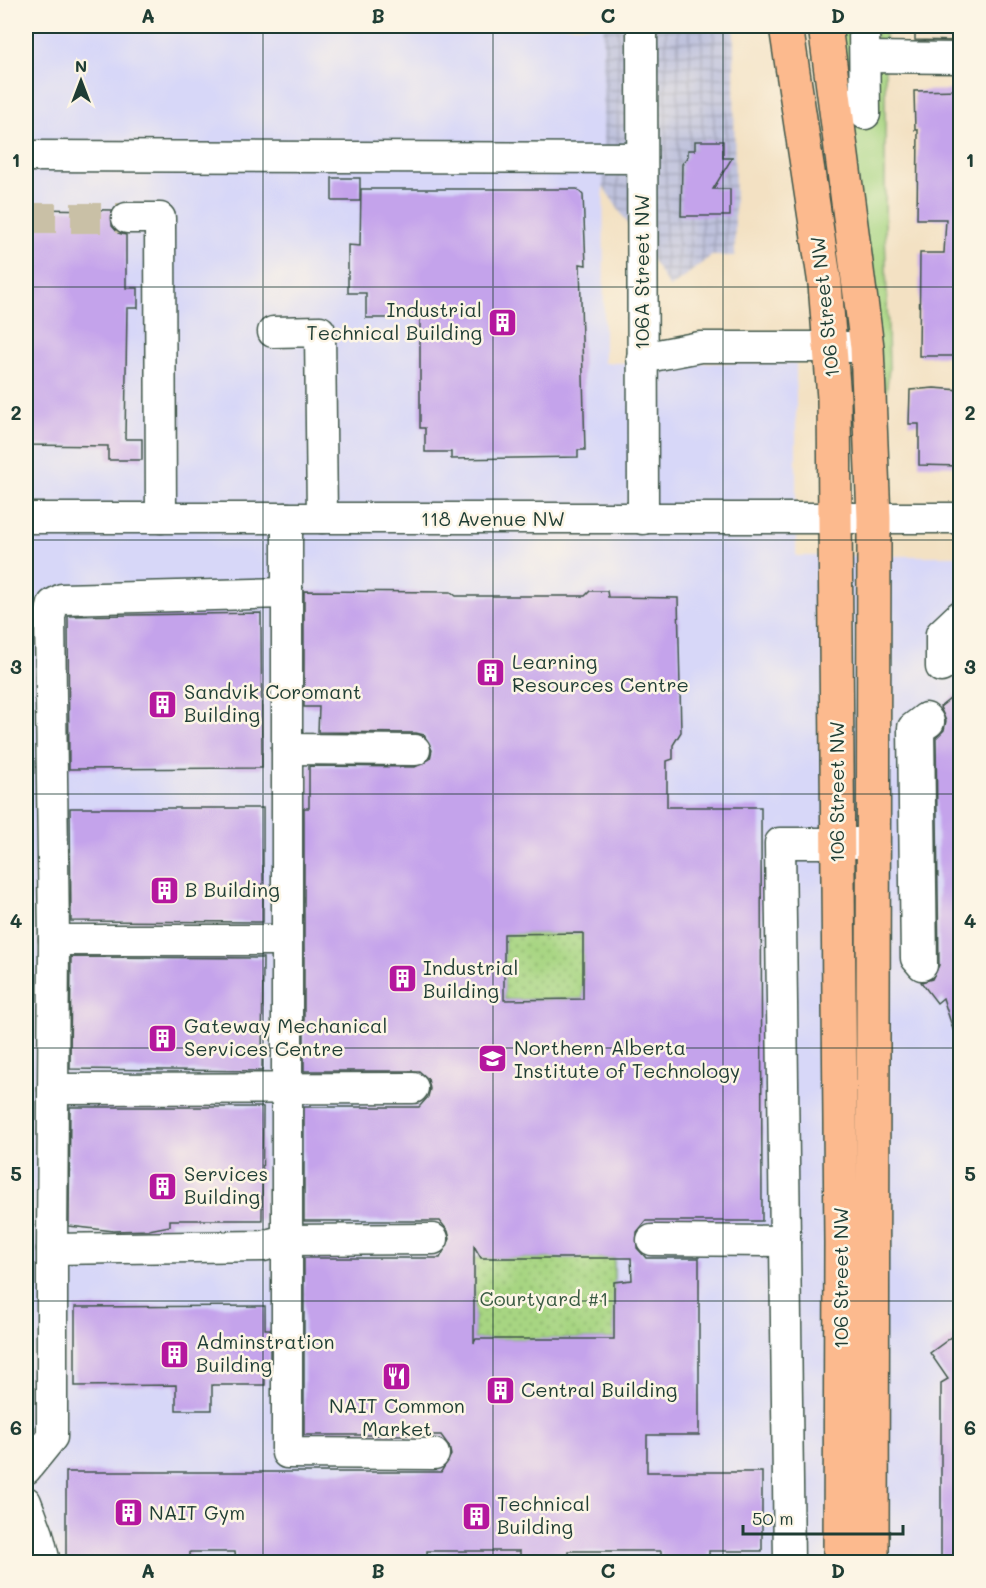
<svg xmlns="http://www.w3.org/2000/svg" width="986" height="1588" font-family="Mali,sans-serif">
<defs>
<pattern id="industrial-grid" width="8" height="8" patternUnits="userSpaceOnUse" patternTransform="scale(1.5)"><rect width="8" height="8" fill="#bfc2dd"/><path d="M0 4h8M4 0v8" fill="none" stroke="#9b9fb4"/></pattern>
<pattern id="park-dots" width="8" height="8" patternUnits="userSpaceOnUse" patternTransform="scale(1.5)"><rect width="8" height="8" fill="#a7d582"/><path d="M2 2h.1M6 6h.1" fill="none" stroke="#87ae6b" stroke-width="1.8" stroke-linecap="round"/></pattern>
</defs>
<rect width="100%" height="100%" fill="#fcf5e5"/>
<filter id="ink" filterUnits="userSpaceOnUse"><feTurbulence type="fractalNoise" baseFrequency=".0167" numOctaves="2"/><feDisplacementMap in="SourceGraphic" scale="12" xChannelSelector="R" yChannelSelector="G"/><feConvolveMatrix kernelMatrix="1 2 1 2 8 2 1 2 1" color-interpolation-filters="sRGB"/></filter>
<filter id="wash" filterUnits="userSpaceOnUse"><feTurbulence type="fractalNoise" baseFrequency=".008" numOctaves="4" result="noise"/><feDisplacementMap in="SourceGraphic" scale="24" xChannelSelector="R" yChannelSelector="G"/><feGaussianBlur stdDeviation="1.35" result="paint"/><feColorMatrix in="noise" values="0 0 0 0 0 0 0 0 0 0 0 0 0 0 0 0 0 1.4 0 .05"/><feComposite in="paint" operator="in"/></filter>
<g filter="url(#wash)">
<rect width="100%" height="100%" fill="#f3e1c3"/>
<polygon fill="#d7d7f8" points="26,26 603,26 604,363 796,363 796,556 960,556 960,1562 26,1562"/>
<polygon fill="url(#industrial-grid)" points="603,26 734,26 735,256 711,256 670,288 603,186"/>
<polygon fill="#a7d582" stroke="#63895b" stroke-width="1.5" points="838,26 853,26 854,123 857,127 876,124 876,26 885,26 885,230 889,368 885,403"/>
<g fill="url(#park-dots)" stroke="#63895b" stroke-width="1.5">
<polygon points="583,933 583,999 504,1000 504,934"/>
<rect x="474" y="1258" width="140" height="81"/>
</g>
<g id="blocks">
<g fill="#c4a3eb" fill-rule="evenodd">
<polygon points="915,26 960,26 960,41 915,40"/>
<polygon points="960,90 960,356 919,356 920,253 944,253 946,219 917,219 918,130 915,130 914,91"/>
<polygon points="695,141 723,141 723,158 732,158 713,189 730,189 730,216 681,216 682,164 688,156 688,150 695,150"/>
<rect x="332" y="178" width="28" height="23"/>
<polygon points="361,189 577,189 583,195 586,265 580,264 585,450 578,450 578,457 451,459 451,452 425,452 425,428 420,428 420,318 366,318 366,293 348,293 348,245 360,246"/>
<polygon points="26,209 112,210 112,226 118,233 126,235 126,288 138,288 138,308 127,308 125,439 142,439 142,460 108,460 108,446 26,445"/>
<polygon points="934,388 960,390 960,466 919,465 919,424 909,424 910,390"/>
<path d="M304,591L451,592L456,596H585L590,591H607L608,597L678,598L681,732L673,745V759L667,761V807H761L762,1221H646L637,1232V1248L646,1258H699V1435H647V1472H762V1551H709V1563H661V1551H568V1563H520V1551H427V1563H236L235,1552H190V1563H66V1472H441L451,1455L449,1446L441,1435H304V1258H440L450,1239L448,1231L440,1221H304V1107H419L428,1097L430,1089L428,1079L419,1071H304V808H309V766L415,767L430,759L432,750L424,735L416,733L318,732L319,707H304ZM583,933V999L504,1000V934ZM474,1246L481,1258H631L632,1280L614,1282V1339H476L474,1343Z"/>
<polygon points="261,613 262,768 69,769 68,616"/>
<polygon points="960,691 960,1042 957,1042 943,998 937,1003 921,982 932,979 939,965 936,738 944,730 946,721 940,707"/>
<polygon points="70,808 263,808 263,922 71,921"/>
<polygon points="71,957 263,958 262,1071 70,1069"/>
<polygon points="70,1107 263,1107 262,1220 170,1220 170,1226 149,1230 114,1231 69,1226"/>
<polygon points="265,1306 265,1329 270,1329 270,1362 265,1362 265,1385 212,1385 212,1410 176,1410 176,1385 75,1386 75,1307"/>
<polygon points="960,1331 960,1552 947,1563 941,1563 941,1383 948,1379 930,1353"/>
</g>
</g>
</g>
<g filter="url(#ink)">
<use href="#blocks" fill-opacity="0" stroke="#3f5649" stroke-width="1.5"/>
<g fill="none" stroke-linecap="round" stroke-linejoin="round">
<polyline stroke="#c9c0a6" stroke-width="30" stroke-dasharray="30 15" stroke-linecap="butt" points="26,218 127,218"/>
<defs>
<g id="minor">
<polyline points="642,26 643,519"/>
<polyline points="864,26 865,114"/>
<polyline points="865,57 960,58"/>
<polyline points="26,156 642,158"/>
<polyline points="127,218 160,218 161,518"/>
<polyline points="273,332 320,331 322,518"/>
<polyline points="642,358 700,347 867,347"/>
<polyline points="26,518 960,518"/>
<polyline points="287,518 287,1453 434,1454"/>
<polyline points="287,593 62,599 53,604 50,616 54,940 52,1249 263,1246 285,1240 433,1239"/>
<polyline points="941,667 941,634 960,616"/>
<polygon points="926,718 929,722 919,729 922,965 916,958 913,728"/>
<polyline points="287,749 415,750"/>
<polyline points="54,940 286,940"/>
<polyline points="53,1089 413,1088"/>
<polyline points="652,1240 785,1241"/>
<polyline points="26,1469 52,1437 52,1249"/>
<polyline points="26,1502 38,1534 45,1562"/>
<polyline points="789,1562 780,843 874,843"/>
</g>
<g id="major">
<polyline points="786,26 825,284 834,398 841,1242 840,1562"/>
<polyline points="825,26 867,347 874,518 872,1562"/>
</g>
</defs>
<use href="#minor" stroke="#3f5649" stroke-width="33"/>
<use href="#major" stroke="#3f5649" stroke-width="36"/>
<use href="#minor" stroke="#fff" stroke-width="30"/>
<use href="#major" stroke="#fcba8e" stroke-width="33"/>
</g>
</g>
<path fill="none" stroke="#1f3d34" stroke-width="1.5" stroke-opacity="0.55" d="M263,26V1562M493,26V1562M723,26V1562M26,287H960M26,540H960M26,794H960M26,1048H960M26,1301H960"/>
<defs>
<symbol id="building-square" viewBox="-11 -11 22 22"><rect x="-9" y="-9" width="18" height="18" rx="4" fill="#b5179e" stroke="#fcf5e5"/><path d="M-4-6H4V6H1V3H-1V6H-4ZM-2.5-4.3h1.7v1.8h-1.7ZM.8-4.3h1.7v1.8H.8ZM-2.5-1h1.7V.8h-1.7ZM.8-1h1.7V.8H.8Z" fill="#fff"/></symbol>
<symbol id="university-square" viewBox="-11 -11 22 22"><rect x="-9" y="-9" width="18" height="18" rx="4" fill="#b5179e" stroke="#fcf5e5"/><path d="M0-5L7-2L0 1L-7-2ZM-4 1L0 2.5L4 1V4Q0 6-4 4Z" fill="#fff"/></symbol>
<symbol id="restaurant-square" viewBox="-11 -11 22 22"><rect x="-9" y="-9" width="18" height="18" rx="4" fill="#b5179e" stroke="#fcf5e5"/><path d="M-5-6h1v4h1v-4h1v4h1v-4h1v5L-1.5 .5V6h-2V.5L-5-1ZM5-6V6H3V1.5H1.5Q1.5-4 5-6Z" fill="#fff"/></symbol>
</defs>
<g fill-rule="evenodd">
<use href="#building-square" x="486" y="306" width="33" height="33"/>
<use href="#building-square" x="474" y="656" width="33" height="33"/>
<use href="#building-square" x="146" y="688" width="33" height="33"/>
<use href="#building-square" x="148" y="874" width="33" height="33"/>
<use href="#building-square" x="386" y="962" width="33" height="33"/>
<use href="#building-square" x="146" y="1022" width="33" height="33"/>
<use href="#university-square" x="476" y="1042" width="33" height="33"/>
<use href="#building-square" x="146" y="1170" width="33" height="33"/>
<use href="#building-square" x="158" y="1338" width="33" height="33"/>
<use href="#restaurant-square" x="380" y="1360" width="33" height="33"/>
<use href="#building-square" x="484" y="1374" width="33" height="33"/>
<use href="#building-square" x="112" y="1496" width="33" height="33"/>
<use href="#building-square" x="460" y="1500" width="33" height="33"/>
</g>
<g text-anchor="middle" stroke-width="5" stroke-linejoin="round" paint-order="stroke">
<g font-size="20" fill="#1f3d34" stroke="#fcf5e5">
<text transform="translate(642 272) rotate(-90)" y="7">106A Street NW</text>
<text transform="translate(825 307) rotate(-96)" y="7">106 Street NW</text>
<text x="493" y="526">118 Avenue NW</text>
<text transform="translate(837 792) rotate(-90)" y="7">106 Street NW</text>
<text transform="translate(841 1278) rotate(-90)" y="7">106 Street NW</text>
</g>
<g font-size="20" fill="#1f3d34" stroke="#fcf5e5" text-anchor="start">
<text x="482" y="317" text-anchor="end">Industrial<tspan x="482" dy="23">Technical Building</tspan></text>
<text x="512" y="669">Learning<tspan x="512" dy="23">Resources Centre</tspan></text>
<text x="184" y="699">Sandvik Coromant<tspan x="184" dy="23">Building</tspan></text>
<text x="185" y="897">B Building</text>
<text x="423" y="975">Industrial<tspan x="423" dy="23">Building</tspan></text>
<text x="184" y="1033">Gateway Mechanical<tspan x="184" dy="23">Services Centre</tspan></text>
<text x="514" y="1055">Northern Alberta<tspan x="514" dy="23">Institute of Technology</tspan></text>
<text x="184" y="1181">Services<tspan x="184" dy="23">Building</tspan></text>
<text x="196" y="1349">Adminstration<tspan x="196" dy="23">Building</tspan></text>
<text x="521" y="1397">Central Building</text>
<text x="397" y="1413" text-anchor="middle">NAIT Common<tspan x="397" dy="23">Market</tspan></text>
<text x="497" y="1511">Technical<tspan x="497" dy="23">Building</tspan></text>
<text x="149" y="1520">NAIT Gym</text>
</g>
<g font-size="20" fill="#3a5b44" stroke="#fcf5e5">
<text x="544" y="1306">Courtyard #1</text>
</g>
</g>
<rect width="986" height="1588" fill="none" stroke="#fcf5e5" stroke-width="66"/>
<g transform="translate(81 81)" stroke="#fcf5e5" stroke-width="4.5" paint-order="stroke">
<path d="M0-4.5L10 22L0 15L-10 22Z" fill="#1f3d34"/>
<text y="-9" font-size="16" font-weight="bold" text-anchor="middle" fill="#1f3d34">N</text>
</g>
<path d="M743 1525v9h160v-9" fill="none" stroke="#1f3d34" stroke-width="3"/>
<text x="752" y="1525" font-size="18" fill="#1f3d34" stroke="#fcf5e5" stroke-width="4.5" paint-order="stroke">50 m</text>
<rect x="33" y="33" width="920" height="1522" fill="none" stroke="#1f3d34" stroke-width="2"/>
<g font-size="20" text-anchor="middle" font-weight="bold" fill="#1f3d34">
<text x="148" y="23">A</text>
<text x="378" y="23">B</text>
<text x="608" y="23">C</text>
<text x="838" y="23">D</text>
<text x="16" y="167">1</text>
<text x="970" y="167">1</text>
<text x="16" y="420">2</text>
<text x="970" y="420">2</text>
<text x="16" y="674">3</text>
<text x="970" y="674">3</text>
<text x="16" y="928">4</text>
<text x="970" y="928">4</text>
<text x="16" y="1181">5</text>
<text x="970" y="1181">5</text>
<text x="16" y="1435">6</text>
<text x="970" y="1435">6</text>
<text x="148" y="1578">A</text>
<text x="378" y="1578">B</text>
<text x="608" y="1578">C</text>
<text x="838" y="1578">D</text>
</g>
</svg>
